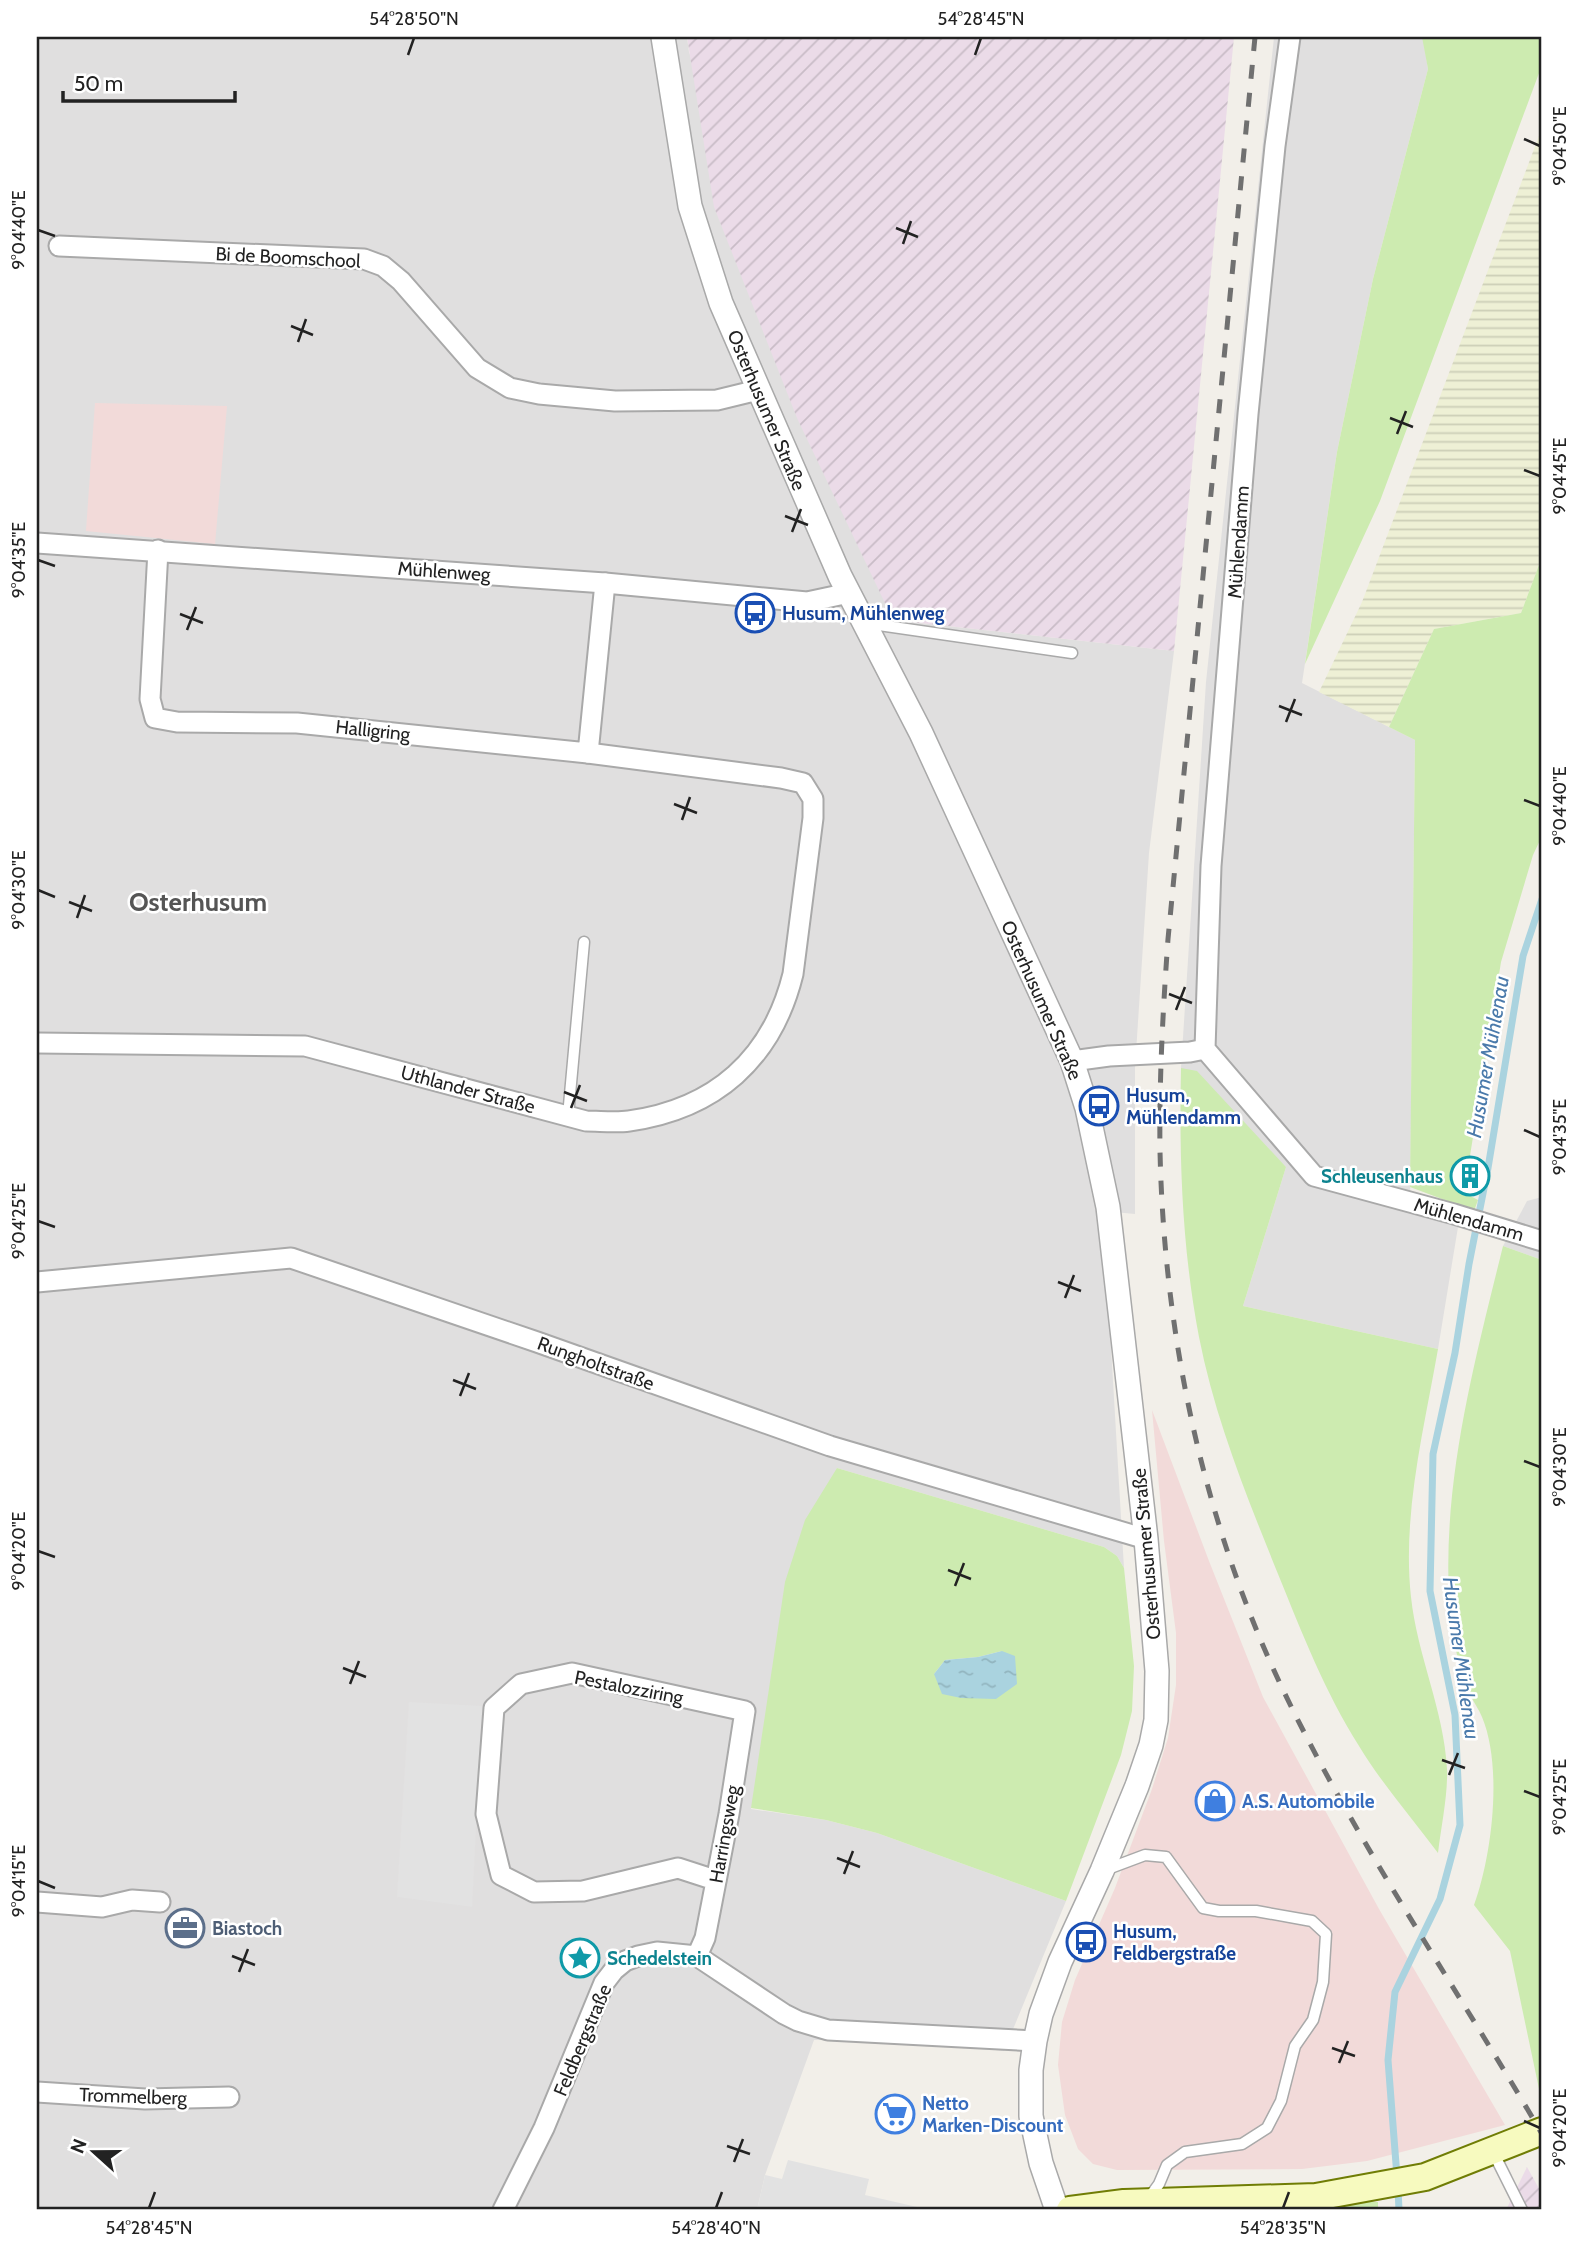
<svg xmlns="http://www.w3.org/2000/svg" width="1579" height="2247" font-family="Cabin,sans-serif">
<defs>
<pattern id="industrial-furrows" width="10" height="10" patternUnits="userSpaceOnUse" patternTransform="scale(1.75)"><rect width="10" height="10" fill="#ebdbe8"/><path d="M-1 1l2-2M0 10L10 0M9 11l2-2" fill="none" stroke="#c9bcc7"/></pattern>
<pattern id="farmland-rules" width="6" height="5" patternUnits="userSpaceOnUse" patternTransform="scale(1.75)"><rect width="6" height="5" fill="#eef0d5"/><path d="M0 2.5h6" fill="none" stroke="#ccceb7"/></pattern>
<pattern id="water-ripples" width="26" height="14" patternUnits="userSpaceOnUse" patternTransform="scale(1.75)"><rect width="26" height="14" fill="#aad3df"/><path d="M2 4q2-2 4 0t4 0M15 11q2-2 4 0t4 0" fill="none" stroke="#92b5bf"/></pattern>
</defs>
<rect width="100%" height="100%" fill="#f2efe9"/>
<g fill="#e0dfdf">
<polygon points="37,37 687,37 689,52 893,620 1174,651 1149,853 1135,1068 1135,1214 1103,1211 1124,1568 1117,1556 1104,1547 837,1468 751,1809 826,1820 877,1833 1066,1901 1004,2051 973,2047 856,2040 814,2040 765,2175 757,2210 37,2210"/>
<polygon points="1274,37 1423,37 1428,69 1373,279 1337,452 1302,683 1415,740 1410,1209 1458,1227 1438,1349 1243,1306 1286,1167 1181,1068 1206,682"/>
<polygon points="1542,1197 1542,1260 1503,1246 1527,1201"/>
</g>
<g fill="#f2dad9">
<polygon points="95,403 227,406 215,544 86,531"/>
<polygon points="1152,1410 1209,1561 1263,1697 1379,1909 1505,2125 1367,2161 1302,2169 1117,2170 1093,2164 1078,2149 1065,2115 1058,2065 1062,2022 1075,1980 1115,1888 1152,1789 1168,1738 1176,1685 1176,1633 1164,1541"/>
</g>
<g fill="url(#industrial-furrows)">
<polygon points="687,37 1234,37 1174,651 893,620 797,418 714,207"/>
<polygon points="1527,2167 1542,2194 1542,2210 1506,2210"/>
</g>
<polygon fill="url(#farmland-rules)" points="1542,128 1542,557 1521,613 1434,629 1389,727 1319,692 1362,602"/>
<g fill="#cdebb0" fill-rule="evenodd">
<polygon points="1422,37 1542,37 1542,65 1380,501 1305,664 1337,452 1373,279 1428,69"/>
<polygon points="1542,557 1542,836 1533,855 1501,962 1469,1162 1459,1162 1455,1188 1478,1200 1474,1211 1410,1187 1415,740 1389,727 1434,629 1521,613"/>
<path d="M1181,1068L1197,1071L1286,1167L1243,1306L1438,1349C1424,1429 1402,1515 1411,1597C1417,1655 1444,1710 1447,1769C1448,1795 1441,1827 1438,1853C1412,1818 1382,1784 1359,1746C1325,1692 1302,1633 1278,1574C1247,1497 1215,1419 1199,1337C1182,1248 1179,1158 1181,1068Z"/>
<path d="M1503,1246L1542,1260V2103L1510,1951L1474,1905C1492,1856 1503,1767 1482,1717C1479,1709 1473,1702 1470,1694C1457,1664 1450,1629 1449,1596C1443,1477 1475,1360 1503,1246Z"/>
<path d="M837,1468L1104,1547L1117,1556L1124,1568L1134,1666L1132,1711L1121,1755L1066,1901L877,1833L826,1820L751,1808L785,1582L805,1520ZM1002,1651L934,1674L945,1660L978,1657Z"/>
<polygon points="1367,2202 1378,2202 1378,2210 1313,2210"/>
</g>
<g fill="#e2e2e2">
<polygon points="409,1702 482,1706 472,1907 397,1897"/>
<polygon points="788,2160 869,2179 865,2195 930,2210 757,2210 765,2175 782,2179"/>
</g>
<polygon fill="url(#water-ripples)" points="1002,1651 1015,1656 1017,1684 996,1699 961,1698 942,1694 934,1674 945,1660 978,1657"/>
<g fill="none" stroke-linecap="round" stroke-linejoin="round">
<g stroke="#aad3df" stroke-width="7">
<polyline points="1397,2177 1388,2060 1395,1992 1440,1899 1460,1825 1455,1715 1430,1591 1433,1454 1455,1353 1469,1264 1488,1168 1523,956 1542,899"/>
<polyline points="1398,2189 1399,2210"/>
</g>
<defs>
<g id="service">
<polyline points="865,623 1072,653"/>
<polyline points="568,1116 584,942"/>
<polyline points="1105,1870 1145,1855 1166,1857 1203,1908 1219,1911 1256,1911 1312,1921 1326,1934 1323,1982 1313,2020 1295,2046 1281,2101 1267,2128 1242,2144 1185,2152 1167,2165 1159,2184 1148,2199"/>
<polyline points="1493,2152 1522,2210"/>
</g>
<g id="minor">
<polyline points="1290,37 1275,146 1248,414 1211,866 1205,1049 1314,1176 1454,1214 1542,1241"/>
<polyline points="59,246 364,259 383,266 401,281 477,368 510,388 539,394 615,401 717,400 758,390"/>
<polyline points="37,543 605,583 807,602 849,593"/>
<polyline points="158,550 150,699 155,718 177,722 297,723 588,753 605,583"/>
<path d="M37,1043L305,1046L586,1121C600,1121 615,1123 629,1121C715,1109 772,1059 793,974L813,818V799L803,783L781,778L588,753"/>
<polyline points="1072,1061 1109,1056 1190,1052 1205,1049"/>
<polyline points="37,1282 291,1258 537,1342 830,1446 1146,1539"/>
<polyline points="37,1902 102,1907 132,1900 160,1902"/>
<polyline points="697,1956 705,1938 729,1814 745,1711 572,1673 521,1684 494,1708 486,1814 501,1875 534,1892 583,1891 678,1868 715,1880"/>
<polyline points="37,2092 145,2099 229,2097"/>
<polyline points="503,2210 544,2128 604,1983 614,1970 625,1961 638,1956 657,1952 697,1956 784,2014 798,2021 828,2030 1035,2041"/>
</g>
<polyline id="tertiary" points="663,37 690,206 721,303 840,576 921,733 1072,1061 1087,1108 1108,1207 1146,1539 1157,1671 1156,1720 1151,1745 1137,1786 1102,1871 1060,1962 1041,2014 1035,2041 1031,2070 1031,2116 1041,2163 1057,2210"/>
<polyline id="secondary" points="1070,2210 1124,2203 1316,2197 1425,2177 1542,2131"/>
</defs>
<use href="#service" stroke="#a9a9a9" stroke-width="13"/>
<use href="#minor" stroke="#a9a9a9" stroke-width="23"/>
<use href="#tertiary" stroke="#a9a9a9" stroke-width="26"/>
<use href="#secondary" stroke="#707d05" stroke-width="30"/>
<use href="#service" stroke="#fff" stroke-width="10"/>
<use href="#minor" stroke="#fff" stroke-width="19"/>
<use href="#tertiary" stroke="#fff" stroke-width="23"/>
<use href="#secondary" stroke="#f7fabf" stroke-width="26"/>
<g stroke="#707070" stroke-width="5" stroke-dasharray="14 14" stroke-linecap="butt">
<path d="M1255,37L1168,939C1163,1009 1159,1080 1160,1151C1164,1337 1204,1526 1285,1694C1359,1847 1457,1988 1542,2134"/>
<polyline points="1542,2164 1542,2165"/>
</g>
</g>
<path fill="none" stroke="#222" stroke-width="2.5" d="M408,55L414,38M975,55L981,38M1524,139L1540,146M896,228L918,237M38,230L55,236M903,244L911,221M291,326L313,335M298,342L306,319M1390,418L1413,427M1397,434L1406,411M1524,470L1540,476M785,516L808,525M792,532L801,509M38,560L55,566M180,614L203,623M187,630L196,607M1279,706L1302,715M1286,722L1295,699M1524,800L1540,806M674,804L697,813M682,820L690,797M38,890L55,897M69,902L92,911M77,918L85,895M1169,994L1192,1003M1176,1010L1185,987M564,1092L587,1101M571,1108L580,1085M1524,1130L1540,1137M38,1221L55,1227M1058,1282L1081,1291M1065,1298L1074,1275M453,1380L476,1389M460,1396L469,1373M1524,1461L1540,1467M38,1551L55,1557M948,1570L971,1579M955,1586L964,1563M343,1668L366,1677M350,1684L359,1661M1442,1760L1465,1768M1449,1775L1458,1753M1524,1791L1540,1797M837,1858L860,1867M844,1874L853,1851M38,1881L55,1888M232,1956L255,1965M239,1972L248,1949M1332,2048L1355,2056M1339,2063L1348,2041M1524,2121L1540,2128M727,2146L750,2154M734,2162L743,2139M149,2208L155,2192M716,2208L722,2192M1283,2208L1289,2192"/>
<defs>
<symbol id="bus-ring" viewBox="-11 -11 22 22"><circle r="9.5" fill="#fff" stroke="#1a4fb4" stroke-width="1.5"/><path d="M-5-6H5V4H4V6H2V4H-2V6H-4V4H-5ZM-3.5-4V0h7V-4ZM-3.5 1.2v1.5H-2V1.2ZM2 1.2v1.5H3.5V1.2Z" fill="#1a4fb4"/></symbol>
<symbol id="building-ring" viewBox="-11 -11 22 22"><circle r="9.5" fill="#fff" stroke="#0f9aa8" stroke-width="1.5"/><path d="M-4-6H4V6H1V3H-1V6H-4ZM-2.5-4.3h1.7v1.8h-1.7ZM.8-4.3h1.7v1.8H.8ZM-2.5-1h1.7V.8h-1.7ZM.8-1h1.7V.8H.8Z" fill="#0f9aa8"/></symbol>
<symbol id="shop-ring" viewBox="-11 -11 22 22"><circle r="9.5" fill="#fff" stroke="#3f7fe0" stroke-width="1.5"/><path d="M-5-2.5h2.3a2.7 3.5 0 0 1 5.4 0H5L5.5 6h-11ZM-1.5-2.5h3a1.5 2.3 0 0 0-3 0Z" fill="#3f7fe0"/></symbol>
<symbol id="office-ring" viewBox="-11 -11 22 22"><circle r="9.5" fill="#fff" stroke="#5c6f8a" stroke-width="1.5"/><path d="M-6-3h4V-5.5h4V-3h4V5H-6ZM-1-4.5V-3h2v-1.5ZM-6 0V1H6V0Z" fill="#5c6f8a"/></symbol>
<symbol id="sight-ring" viewBox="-11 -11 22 22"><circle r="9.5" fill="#fff" stroke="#0f9aa8" stroke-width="1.5"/><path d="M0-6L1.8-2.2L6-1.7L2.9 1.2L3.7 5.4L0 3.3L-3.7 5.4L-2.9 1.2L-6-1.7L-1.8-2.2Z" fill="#0f9aa8"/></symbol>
<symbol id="supermarket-ring" viewBox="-11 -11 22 22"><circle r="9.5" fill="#fff" stroke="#3f7fe0" stroke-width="1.5"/><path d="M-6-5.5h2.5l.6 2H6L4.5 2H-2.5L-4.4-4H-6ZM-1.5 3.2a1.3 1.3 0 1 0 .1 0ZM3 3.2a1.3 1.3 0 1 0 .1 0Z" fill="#3f7fe0"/></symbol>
</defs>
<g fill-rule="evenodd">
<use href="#bus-ring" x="733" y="591" width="44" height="44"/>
<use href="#bus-ring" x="1077" y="1084" width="44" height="44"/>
<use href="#building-ring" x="1448" y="1154" width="44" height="44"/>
<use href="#shop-ring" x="1193" y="1779" width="44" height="44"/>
<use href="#office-ring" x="163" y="1906" width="44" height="44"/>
<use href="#bus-ring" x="1064" y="1920" width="44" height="44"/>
<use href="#sight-ring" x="558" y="1936" width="44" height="44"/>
<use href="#supermarket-ring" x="873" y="2092" width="44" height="44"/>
</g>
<g text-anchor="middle" stroke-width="5" stroke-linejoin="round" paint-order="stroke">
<g font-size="19" fill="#222" stroke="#fff">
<text transform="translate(288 257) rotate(3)" y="7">Bi de Boomschool</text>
<text transform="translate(767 410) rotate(67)" y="7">Osterhusumer Straße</text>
<text transform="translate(1238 542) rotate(-86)" y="7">Mühlendamm</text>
<text transform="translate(444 571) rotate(4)" y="7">Mühlenweg</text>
<text transform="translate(373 730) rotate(6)" y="7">Halligring</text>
<text transform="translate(1042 1000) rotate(66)" y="7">Osterhusumer Straße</text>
<text transform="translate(468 1089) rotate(15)" y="7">Uthlander Straße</text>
<text transform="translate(1469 1219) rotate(16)" y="7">Mühlendamm</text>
<text transform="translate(596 1363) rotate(20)" y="7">Rungholtstraße</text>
<text transform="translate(1146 1554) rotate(-95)" y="7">Osterhusumer Straße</text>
<text transform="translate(629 1687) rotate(11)" y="7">Pestalozziring</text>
<text transform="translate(724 1834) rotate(-80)" y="7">Harringsweg</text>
<text transform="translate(582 2040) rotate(-67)" y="7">Feldbergstraße</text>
<text transform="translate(133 2096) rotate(2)" y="7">Trommelberg</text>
</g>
<g font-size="19" font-weight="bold" fill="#164399" stroke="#fff" text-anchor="start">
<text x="782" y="620">Husum, Mühlenweg</text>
<text x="1126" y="1102">Husum,<tspan x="1126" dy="22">Mühlendamm</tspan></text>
<text x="1113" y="1938">Husum,<tspan x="1113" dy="22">Feldbergstraße</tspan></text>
</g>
<g font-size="19" font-weight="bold" fill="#0d838f" stroke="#fff" text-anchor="end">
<text x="1443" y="1183">Schleusenhaus</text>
<text x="607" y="1965" text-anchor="start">Schedelstein</text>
</g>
<g font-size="19" font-weight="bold" fill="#366cbe" stroke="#fff" text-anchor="start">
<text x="1242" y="1808">A.S. Automobile</text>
<text x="922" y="2110">Netto<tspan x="922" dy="22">Marken-Discount</tspan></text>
</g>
<g font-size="19" font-weight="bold" fill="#4e5e75" stroke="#fff" text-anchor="start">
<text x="212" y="1935">Biastoch</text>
</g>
<g font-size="21" font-style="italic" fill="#4a7aab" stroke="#fff">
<text transform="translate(1488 1057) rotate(-80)" y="7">Husumer Mühlenau</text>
<text transform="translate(1461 1658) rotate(82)" y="7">Husumer Mühlenau</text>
</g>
<g font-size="26" font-weight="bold" fill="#555" stroke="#fff">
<text x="198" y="911">Osterhusum</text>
</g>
</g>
<rect width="1579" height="2247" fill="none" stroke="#ffffff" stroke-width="77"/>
<g transform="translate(94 2152) rotate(291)" stroke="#ffffff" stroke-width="5" paint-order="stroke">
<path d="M0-5L12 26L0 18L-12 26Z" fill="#222222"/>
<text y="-10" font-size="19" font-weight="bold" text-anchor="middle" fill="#222222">N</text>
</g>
<path d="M63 91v10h172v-10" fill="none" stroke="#222222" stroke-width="3.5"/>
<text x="74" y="91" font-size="21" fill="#222222" stroke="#ffffff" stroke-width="5" paint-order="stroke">50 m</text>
<rect x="38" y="38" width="1502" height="2170" fill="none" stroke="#222" stroke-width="2.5"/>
<g font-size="18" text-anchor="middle" fill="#222">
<text x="414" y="25">54°28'50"N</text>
<text x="981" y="25">54°28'45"N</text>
<text transform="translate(1560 146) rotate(-90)" y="6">9°04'50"E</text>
<text transform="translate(19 230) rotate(-90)" y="6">9°04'40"E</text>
<text transform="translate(1560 476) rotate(-90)" y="6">9°04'45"E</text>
<text transform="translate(19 560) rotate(-90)" y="6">9°04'35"E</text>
<text transform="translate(1560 806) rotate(-90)" y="6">9°04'40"E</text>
<text transform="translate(19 890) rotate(-90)" y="6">9°04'30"E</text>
<text transform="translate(1560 1137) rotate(-90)" y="6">9°04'35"E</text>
<text transform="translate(19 1221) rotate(-90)" y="6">9°04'25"E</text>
<text transform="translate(1560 1467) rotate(-90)" y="6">9°04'30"E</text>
<text transform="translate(19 1551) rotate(-90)" y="6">9°04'20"E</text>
<text transform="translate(1560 1797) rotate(-90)" y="6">9°04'25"E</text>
<text transform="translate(19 1881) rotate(-90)" y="6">9°04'15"E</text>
<text transform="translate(1560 2128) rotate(-90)" y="6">9°04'20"E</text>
<text x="149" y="2234">54°28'45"N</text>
<text x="716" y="2234">54°28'40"N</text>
<text x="1283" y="2234">54°28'35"N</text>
</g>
</svg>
